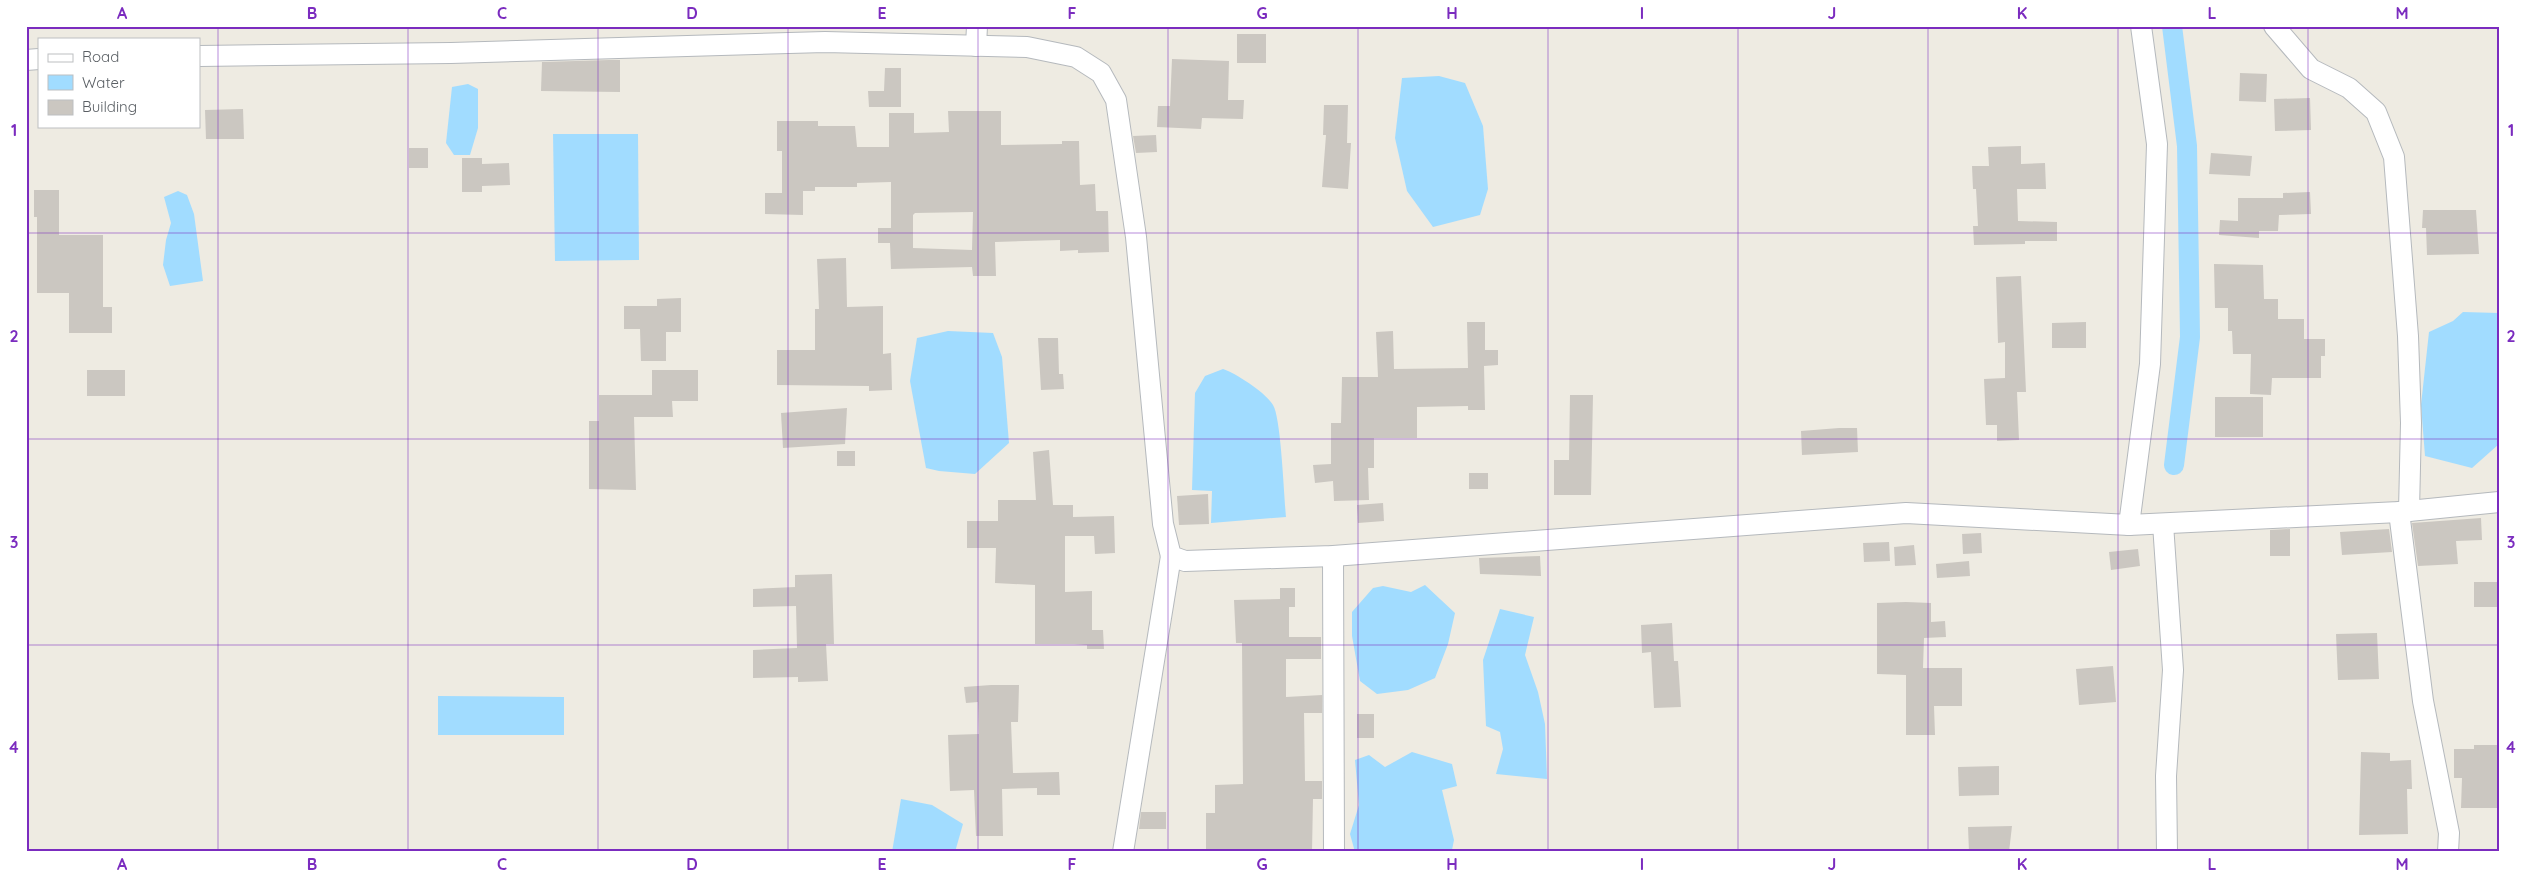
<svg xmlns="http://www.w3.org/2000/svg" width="2525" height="878" font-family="Quicksand,sans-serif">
<rect width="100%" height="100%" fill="#eeebe2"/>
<g fill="#a1dcff">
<polygon points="1439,76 1465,83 1483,126 1488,189 1480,215 1433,227 1407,191 1395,138 1402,78"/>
<polygon points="468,84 478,89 478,128 470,155 454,155 446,143 452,87"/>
<polygon points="553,134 638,134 639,260 555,261"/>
<polygon points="178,191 187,195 194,214 203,281 170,286 163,265 166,240 171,223 164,197"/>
<polygon points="2463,312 2499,313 2499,444 2472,468 2425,456 2421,405 2429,332 2453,321"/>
<polygon points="948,331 993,333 1002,357 1009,443 975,474 939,471 926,468 910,381 917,338"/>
<path d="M1223,369C1237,374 1265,392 1273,405C1281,417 1284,497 1286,517L1211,523L1212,491L1192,490L1195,393L1205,376Z"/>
<polygon points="1425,585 1455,613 1448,644 1435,678 1408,690 1377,694 1360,681 1352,636 1352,612 1373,588 1383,586 1411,592"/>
<polygon points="1500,609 1534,617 1525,655 1538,692 1545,724 1547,779 1496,774 1503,749 1500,732 1486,726 1483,660"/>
<polygon points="438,696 564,697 564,735 438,735"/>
<polygon points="1412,752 1452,764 1457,786 1442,790 1454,840 1452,850 1355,852 1350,834 1359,805 1355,760 1369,755 1385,767"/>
<polygon points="901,799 932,805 963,824 955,852 892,852"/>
</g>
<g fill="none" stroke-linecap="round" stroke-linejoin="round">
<polyline stroke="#a1dcff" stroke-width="20" points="2172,26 2187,146 2190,337 2174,465"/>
</g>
<g fill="#cbc7c1" fill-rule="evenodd">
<rect x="1237" y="34" width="29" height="29"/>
<polygon points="1172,59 1229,61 1228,100 1244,100 1243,119 1202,118 1201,129 1157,127 1158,106 1170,106"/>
<polygon points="609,60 620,60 620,92 541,91 542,62"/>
<polygon points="885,68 901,68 901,107 869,107 868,91 884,91"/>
<polygon points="2240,73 2267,74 2266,102 2239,101"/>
<polygon points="2310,98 2311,130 2275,131 2274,99"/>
<polygon points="1324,105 1348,105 1347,143 1351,143 1348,189 1322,187 1326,135 1323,135"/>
<polygon points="243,109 244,139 206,139 205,110"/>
<path d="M948,111H1001V145L1062,144V141H1079L1080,185L1095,184L1096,211H1108L1109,252L1078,253V250L1060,251V240L995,242L996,276H973L972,267L891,269L890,243H878V228H891V182L857,183V187H815V191H803V215L765,214V193H782V151H777V121H818V126H855L857,147H889V113H914V133L949,132ZM973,212L972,250L913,248V215L915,213Z"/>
<polygon points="1156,135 1157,152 1136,153 1133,136"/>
<polygon points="2021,146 2021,164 2045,163 2046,189 2017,189 2018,221 2057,222 2057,241 2025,241 2025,244 1974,245 1973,226 1978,226 1976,189 1973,189 1972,166 1989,166 1988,147"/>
<rect x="409" y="148" width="19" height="20"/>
<polygon points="2211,153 2252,156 2250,176 2209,174"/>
<polygon points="462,158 482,158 482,164 509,163 510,185 482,186 482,192 462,192"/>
<polygon points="34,190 59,190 59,235 103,235 103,307 112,307 112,333 69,333 69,293 37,293 37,217 34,217"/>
<polygon points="2310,192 2311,214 2279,215 2278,231 2259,231 2259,238 2219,235 2220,220 2238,221 2238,198 2283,198 2283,193"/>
<polygon points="2423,210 2476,210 2479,254 2427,255 2426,228 2422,228"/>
<polygon points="846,258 847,307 883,306 883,354 891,353 892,390 869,391 869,386 777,385 777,350 815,350 815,309 819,309 817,259"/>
<polygon points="2214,264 2263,265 2264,299 2278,299 2278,319 2304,319 2304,339 2325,339 2325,356 2321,356 2321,378 2272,378 2271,395 2250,394 2251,354 2233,354 2232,331 2228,331 2228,308 2215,308"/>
<polygon points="2021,276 2026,392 2017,392 2019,440 1997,441 1997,425 1986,425 1984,379 2005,378 2005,342 1998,343 1996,277"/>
<polygon points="681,298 681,332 666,332 666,361 641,361 640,329 624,329 624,306 657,306 657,299"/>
<polygon points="1467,322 1485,322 1485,350 1498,350 1498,365 1484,366 1485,410 1468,410 1468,406 1417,407 1417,438 1374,438 1374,468 1368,468 1369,500 1334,501 1333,481 1315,483 1313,465 1331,464 1331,423 1341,423 1342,377 1378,377 1376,332 1393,331 1394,369 1468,368"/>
<polygon points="2086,322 2086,348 2052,348 2052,323"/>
<polygon points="1038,338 1058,338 1059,374 1063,374 1064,389 1041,390"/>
<rect x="87" y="370" width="38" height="26"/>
<polygon points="652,370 698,370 698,401 672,401 673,417 634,417 636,490 589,489 589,421 599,421 599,395 652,395"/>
<polygon points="1570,395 1593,395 1591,495 1554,495 1554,460 1569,460"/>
<rect x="2215" y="397" width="48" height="40"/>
<polygon points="847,408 845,444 783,448 781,413"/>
<polygon points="1839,428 1857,428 1858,452 1802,455 1801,431"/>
<polygon points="1049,450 1053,505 1073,505 1073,517 1114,516 1115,553 1095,554 1094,536 1065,536 1065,592 1092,591 1092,630 1103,630 1104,649 1087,649 1087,645 1074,644 1035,644 1035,585 995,583 996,548 967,548 967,521 998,521 998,500 1036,500 1033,452"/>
<rect x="837" y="451" width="18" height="15"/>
<rect x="1469" y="473" width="19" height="16"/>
<polygon points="1208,494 1209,524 1179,525 1177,496"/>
<polygon points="1383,503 1384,521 1358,523 1357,505"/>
<polygon points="2481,518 2482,540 2456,541 2458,564 2418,566 2412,523"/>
<polygon points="2290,529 2290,556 2270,556 2270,530"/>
<polygon points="2389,529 2392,552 2342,555 2340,532"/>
<polygon points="1981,533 1982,553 1963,554 1962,534"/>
<polygon points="1889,542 1890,561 1864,562 1863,543"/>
<polygon points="1914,545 1916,565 1895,566 1894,547"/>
<polygon points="2138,549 2140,566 2111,570 2109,552"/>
<polygon points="1540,556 1541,576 1480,574 1479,558"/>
<polygon points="1969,561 1970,576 1937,578 1936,564"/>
<polygon points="832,574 834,644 826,644 828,681 798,682 798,677 753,678 753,650 797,648 796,606 753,607 753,589 795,587 795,575"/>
<rect x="2474" y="582" width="25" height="25"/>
<polygon points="1280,588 1295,588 1295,607 1289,607 1289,637 1321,637 1321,659 1286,659 1286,697 1322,695 1322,713 1304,713 1305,781 1322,781 1322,799 1313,799 1312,852 1206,852 1206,813 1215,813 1215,785 1243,784 1242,643 1236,643 1234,600 1280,599"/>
<polygon points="1906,602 1931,603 1931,622 1945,621 1946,637 1924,638 1923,668 1962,668 1962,706 1934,706 1935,735 1906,735 1906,675 1877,674 1877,603"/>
<polygon points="1672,623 1674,661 1678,661 1681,707 1654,708 1651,652 1642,653 1641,625"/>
<polygon points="2377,633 2379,679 2338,680 2336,634"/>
<polygon points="2113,666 2116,702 2079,705 2076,669"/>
<polygon points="991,685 1019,685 1018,722 1011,722 1013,773 1059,772 1060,795 1037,795 1037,788 1002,789 1003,836 976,836 974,790 950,791 948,735 979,734 978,702 966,703 964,687"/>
<rect x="1357" y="714" width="17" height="24"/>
<polygon points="2474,745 2499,745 2499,808 2461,808 2462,778 2454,778 2454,749 2474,749"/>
<polygon points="2361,752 2390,753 2390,761 2411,760 2412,789 2407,789 2408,834 2359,835"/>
<polygon points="1999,766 1999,795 1959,796 1958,767"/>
<polygon points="1141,812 1166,812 1166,829 1139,829"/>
<polygon points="2012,826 2009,852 1969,852 1968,827"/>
</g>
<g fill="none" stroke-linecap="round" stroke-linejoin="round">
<defs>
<g id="minor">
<polyline points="2274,26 2311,69 2349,88 2376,112 2394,157 2408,336 2411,423 2409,511"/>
<polyline points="976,46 977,26"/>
<polyline points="199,56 451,53 825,42 1027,47 1076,57 1101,73 1116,100 1136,237 1163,524 1171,556 1185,561 1333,556 1906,513 2129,525 2399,512 2499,502"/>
<polyline points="26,60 39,59"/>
<polyline points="2399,512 2423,701 2449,833 2448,852"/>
<polyline points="2163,524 2173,670 2166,776 2167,852"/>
<polyline points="2129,525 2150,364 2157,144 2141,26"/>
<polyline points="1333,556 1334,852"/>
<polyline points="1123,852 1171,556"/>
</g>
</defs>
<use href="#minor" stroke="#b5b9bd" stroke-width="22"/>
<use href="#minor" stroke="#fff" stroke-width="20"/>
</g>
<path fill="none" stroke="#7b2cbf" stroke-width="1" stroke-opacity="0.55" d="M218,26V852M408,26V852M598,26V852M788,26V852M978,26V852M1168,26V852M1358,26V852M1548,26V852M1738,26V852M1928,26V852M2118,26V852M2308,26V852M26,233H2499M26,439H2499M26,645H2499"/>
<rect width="2525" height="878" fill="none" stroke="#ffffff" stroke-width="55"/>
<rect x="38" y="38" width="162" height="90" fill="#ffffff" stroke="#bdbfc1"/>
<rect x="48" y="54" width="25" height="8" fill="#ffffff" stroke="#bdbfc1"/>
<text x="82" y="62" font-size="15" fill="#5a5f64">Road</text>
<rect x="48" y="75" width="25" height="15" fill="#a1dcff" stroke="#bdbfc1"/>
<text x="82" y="88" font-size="15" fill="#5a5f64">Water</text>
<rect x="48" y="100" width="25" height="15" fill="#cbc7c1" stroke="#bdbfc1"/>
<text x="82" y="112" font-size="15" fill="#5a5f64">Building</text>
<rect x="28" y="28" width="2470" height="822" fill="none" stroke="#7b2cbf" stroke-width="2"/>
<g font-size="16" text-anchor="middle" font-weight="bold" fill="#7b2cbf">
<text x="122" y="19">A</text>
<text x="312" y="19">B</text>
<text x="502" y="19">C</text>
<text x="692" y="19">D</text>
<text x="882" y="19">E</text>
<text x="1072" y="19">F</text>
<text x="1262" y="19">G</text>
<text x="1452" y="19">H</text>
<text x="1642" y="19">I</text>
<text x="1832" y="19">J</text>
<text x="2022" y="19">K</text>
<text x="2212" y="19">L</text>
<text x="2402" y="19">M</text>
<text x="14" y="136">1</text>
<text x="2511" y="136">1</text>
<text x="14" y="342">2</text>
<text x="2511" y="342">2</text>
<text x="14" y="548">3</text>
<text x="2511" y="548">3</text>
<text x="14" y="753">4</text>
<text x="2511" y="753">4</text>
<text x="122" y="870">A</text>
<text x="312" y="870">B</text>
<text x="502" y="870">C</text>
<text x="692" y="870">D</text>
<text x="882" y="870">E</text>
<text x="1072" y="870">F</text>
<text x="1262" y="870">G</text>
<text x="1452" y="870">H</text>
<text x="1642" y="870">I</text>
<text x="1832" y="870">J</text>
<text x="2022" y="870">K</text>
<text x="2212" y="870">L</text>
<text x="2402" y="870">M</text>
</g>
</svg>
